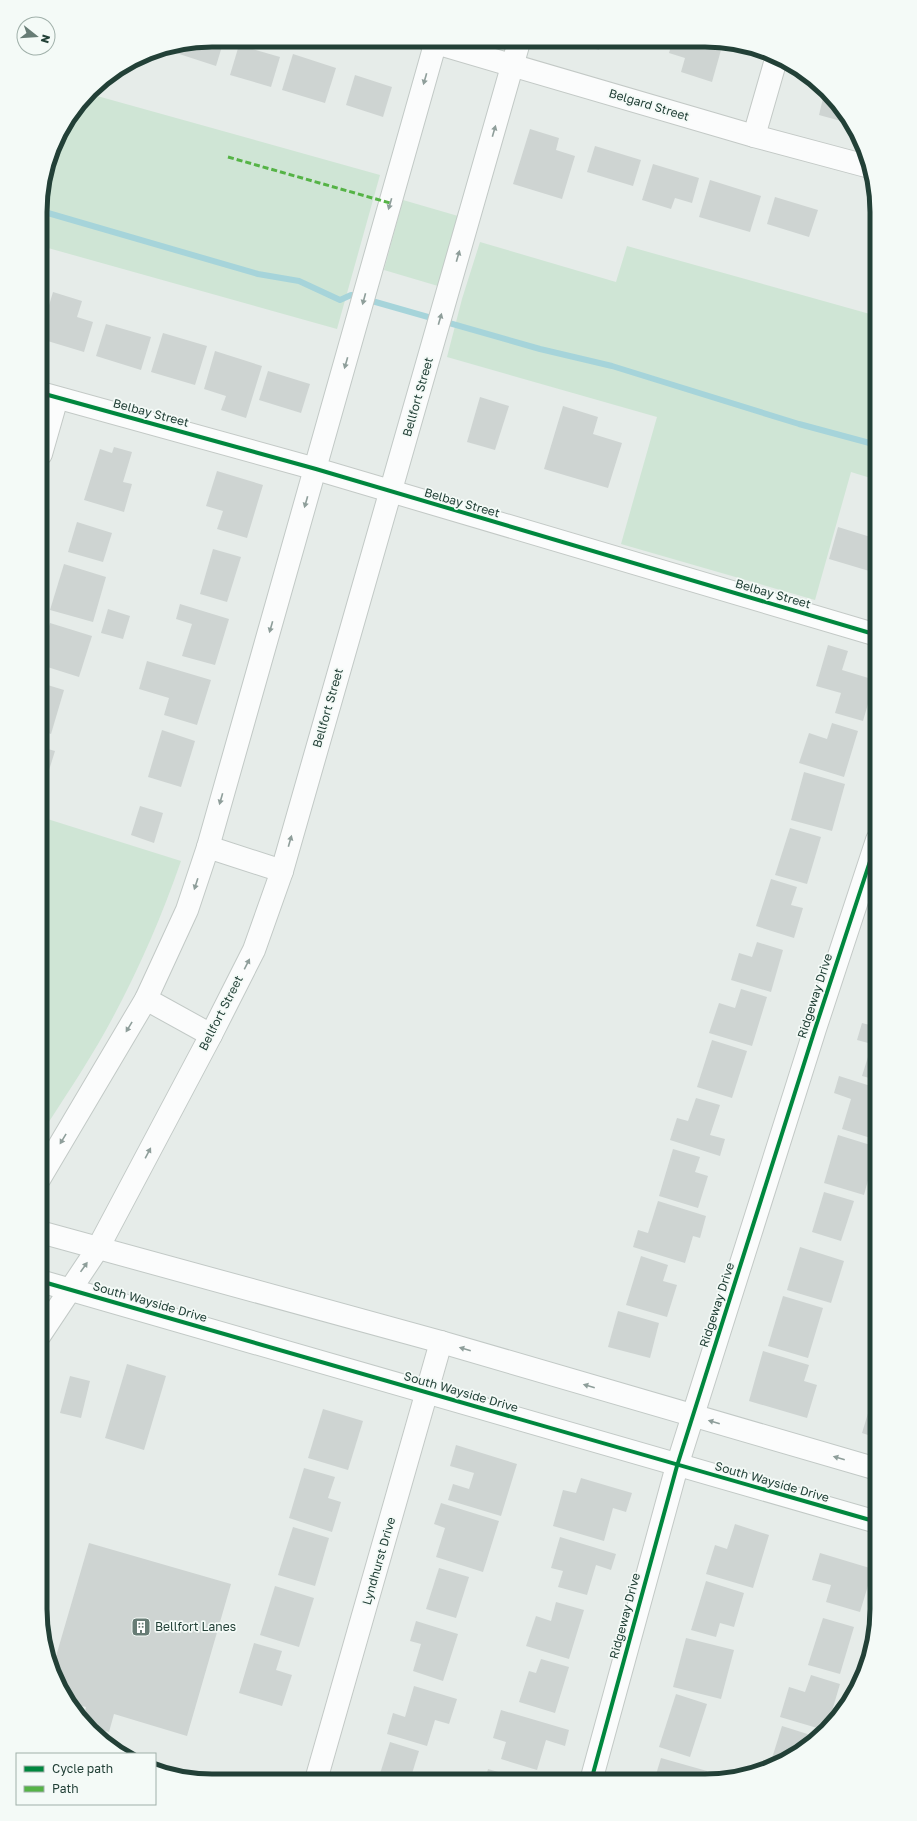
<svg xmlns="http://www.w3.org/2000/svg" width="917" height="1821" font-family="'Golos Text',sans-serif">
<rect width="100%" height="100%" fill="#e6ece9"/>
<g fill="#cfe5d5">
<polygon points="90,94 380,175 337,329 41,246 41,189 58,136"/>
<polygon points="403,200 458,216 438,286 384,270"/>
<polygon points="480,242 616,282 627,246 877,316 877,480 851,472 815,600 621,544 657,417 447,357 462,299"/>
<path d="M41,817L181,861C161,919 136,976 106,1030C86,1066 62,1101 40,1136Z"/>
</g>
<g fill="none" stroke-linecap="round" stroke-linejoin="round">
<polyline stroke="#a6d4da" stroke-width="6" points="41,211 258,274 299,281 340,300 351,295 540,349 612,366 799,424 877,445"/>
</g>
<g fill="#ced4d2">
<polygon points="212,40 224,40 216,66 173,52 174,47"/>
<polygon points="573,42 601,42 599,50"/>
<polygon points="672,43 723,43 712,82 681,72 685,58 669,53"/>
<polygon points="239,45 280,57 271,87 230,75"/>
<polygon points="293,54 336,68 325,103 282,90"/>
<polygon points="355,75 392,87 383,117 346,105"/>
<polygon points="825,90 848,116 852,124 819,115"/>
<polygon points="530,129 559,138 556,150 575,156 562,199 513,184"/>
<polygon points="595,146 641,160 633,186 587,172"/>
<polygon points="653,164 699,178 692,203 675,198 671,209 642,200"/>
<polygon points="710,180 761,196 750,232 699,217"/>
<polygon points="775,197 818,210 809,237 767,224"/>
<polygon points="53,292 82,301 77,317 93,322 84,352 41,339 41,332"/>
<polygon points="106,324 151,337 141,370 96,356"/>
<polygon points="163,333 207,346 195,385 151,372"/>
<polygon points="215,351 262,366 246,418 221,410 226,396 204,389"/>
<polygon points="268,371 310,384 301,413 259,400"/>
<polygon points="480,397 509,406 495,450 467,442"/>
<polygon points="563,406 598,417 593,434 622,443 608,488 544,469"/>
<polygon points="114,447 132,452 123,482 132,484 124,512 84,500 100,449 112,453"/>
<polygon points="217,471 263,485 247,538 217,529 223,511 206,506"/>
<polygon points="77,522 112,533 103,562 68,552"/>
<polygon points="838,527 877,539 876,573 829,559"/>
<polygon points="213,549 241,557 227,602 200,594"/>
<polygon points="64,564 106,577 93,622 50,610"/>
<polygon points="180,604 229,619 215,665 182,656 192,624 176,619"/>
<polygon points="108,609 130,616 123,639 101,633"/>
<polygon points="50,623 92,636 79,677 41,665 41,651"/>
<polygon points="828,645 848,651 842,670 875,680 863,721 835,713 841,693 816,686"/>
<polygon points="147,661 211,680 197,725 164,715 169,698 139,689"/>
<polygon points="41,683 64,690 51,734 41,730"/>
<polygon points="832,723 858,731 844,777 799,763 809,733 827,739"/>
<polygon points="162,730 195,741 181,787 148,777"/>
<polygon points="41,747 55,751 41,796"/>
<polygon points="804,772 845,784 832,831 791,820"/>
<polygon points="140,806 163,813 154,843 131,835"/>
<polygon points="790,828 821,837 807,884 775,875"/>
<polygon points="771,879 797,887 791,905 803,908 794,938 756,926"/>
<polygon points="757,942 783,950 771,992 731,980 739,953 752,957"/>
<polygon points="741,989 767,997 752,1046 709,1033 719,1003 735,1008"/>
<polygon points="862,1023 877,1027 877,1080 862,1076 872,1044 857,1040"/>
<polygon points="712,1040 747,1051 732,1098 697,1087"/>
<polygon points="839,1076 877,1088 877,1140 842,1129 851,1099 834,1093"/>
<polygon points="696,1098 720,1105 710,1135 725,1139 720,1156 670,1140 677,1118 688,1121"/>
<polygon points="838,1135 877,1147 864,1195 824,1183"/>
<polygon points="673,1149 700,1157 695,1172 708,1176 698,1208 659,1196"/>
<polygon points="824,1192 854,1201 841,1241 812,1232"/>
<polygon points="658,1201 706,1216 700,1238 693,1236 685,1263 633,1247 638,1230 648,1233"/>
<polygon points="800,1247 844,1261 831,1303 787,1290"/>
<polygon points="641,1256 668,1265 663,1281 677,1285 667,1317 626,1305"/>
<polygon points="783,1296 823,1308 808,1358 768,1346"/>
<polygon points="618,1311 659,1323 650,1358 608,1347"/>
<polygon points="763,1351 809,1365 804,1381 817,1385 807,1418 749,1401"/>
<polygon points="127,1364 166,1376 144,1450 105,1438"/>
<polygon points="70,1376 90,1381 81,1418 60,1413"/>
<polygon points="876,1387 877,1387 877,1438 862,1433"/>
<polygon points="323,1409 363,1421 348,1470 308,1458"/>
<polygon points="456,1445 517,1464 501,1516 448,1500 453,1484 469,1489 474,1473 450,1466"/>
<polygon points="304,1468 335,1477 328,1498 341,1502 332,1532 289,1518"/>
<polygon points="581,1478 632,1493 626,1512 613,1508 604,1541 553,1526 563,1490 576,1493"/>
<polygon points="441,1503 499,1521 483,1572 436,1557 445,1528 434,1524"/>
<polygon points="735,1524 769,1535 753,1588 706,1574 715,1545 727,1549"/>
<polygon points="293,1527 329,1538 315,1586 278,1575"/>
<polygon points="560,1537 616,1554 611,1570 596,1565 587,1595 558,1587 563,1571 551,1568"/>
<polygon points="89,1543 231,1584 187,1736 114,1714 109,1732 88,1726 83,1720 86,1707 67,1702 52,1670"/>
<polygon points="820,1553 873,1569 860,1612 826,1602 831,1585 812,1580"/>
<polygon points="439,1568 469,1577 456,1618 426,1609"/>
<polygon points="706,1581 744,1593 734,1627 720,1623 716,1637 691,1630"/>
<polygon points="275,1586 314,1598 299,1647 260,1635"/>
<polygon points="556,1602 584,1610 569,1659 526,1646 536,1616 551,1621"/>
<polygon points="823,1618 854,1627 840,1674 808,1665"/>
<polygon points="416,1621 458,1634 443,1681 413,1671 421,1644 410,1641"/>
<polygon points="686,1638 734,1650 721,1699 673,1687"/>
<polygon points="254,1643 282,1651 276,1670 292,1675 282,1706 239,1693"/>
<polygon points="541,1659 569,1667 555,1713 519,1702 529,1671 536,1673"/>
<polygon points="811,1675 840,1684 827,1728 824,1730 780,1717 789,1687 805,1692"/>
<polygon points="414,1686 457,1699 449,1724 435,1720 427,1746 387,1734 393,1713 405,1717"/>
<polygon points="676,1694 707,1704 690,1757 659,1747"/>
<polygon points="501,1710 569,1730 565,1746 546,1740 537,1770 501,1759 506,1742 493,1738"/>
<polygon points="782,1726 817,1737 801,1752 769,1768"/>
<polygon points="390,1742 419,1751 410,1780 378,1780"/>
<polygon points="661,1758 707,1771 704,1781 654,1781"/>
<polygon points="488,1769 515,1777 514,1780 485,1780"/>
</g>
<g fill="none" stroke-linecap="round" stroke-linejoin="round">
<defs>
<g id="street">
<polyline points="429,41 754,136 870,167"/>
<polyline points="754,136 777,56"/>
<polyline points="41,393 316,469 877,635"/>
<polyline points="41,454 57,398"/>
<polyline points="316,1780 441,1342"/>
<polyline points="591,1781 677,1466 815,1029 877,840"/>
</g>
<g id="secondary">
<polyline points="208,847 282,871"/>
<polyline points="146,999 211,1035"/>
<polyline points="40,1178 146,999 187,910 208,847 436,41"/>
<polyline points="40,1232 441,1342 877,1469"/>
<polyline points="40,1281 877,1522"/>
<polyline points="40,1335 98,1248 211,1035 254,950 282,871 519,42"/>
</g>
</defs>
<use href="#street" stroke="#c3c9c6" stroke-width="24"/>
<use href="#secondary" stroke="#c2c9c6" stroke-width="24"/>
<use href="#street" stroke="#fbfcfc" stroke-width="22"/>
<use href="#secondary" stroke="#fbfcfc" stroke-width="22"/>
<polyline stroke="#55b346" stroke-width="3" stroke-dasharray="6 3" stroke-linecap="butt" points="228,157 390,203"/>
<defs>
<g id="cycleway">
<polyline points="41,393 316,469 877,635"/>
<polyline points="40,1281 877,1522"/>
<polyline points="591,1781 677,1466 815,1029 877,840"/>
</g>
</defs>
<use href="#cycleway" stroke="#f4faf7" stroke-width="6"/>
<use href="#cycleway" stroke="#00873e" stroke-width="4"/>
</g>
<defs><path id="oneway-solid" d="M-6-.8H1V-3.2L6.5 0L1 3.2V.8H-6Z"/></defs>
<g fill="#8e9e9a">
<use href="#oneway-solid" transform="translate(425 79) rotate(106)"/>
<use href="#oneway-solid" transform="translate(494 131) rotate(-74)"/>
<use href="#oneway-solid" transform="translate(390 204) rotate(106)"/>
<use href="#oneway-solid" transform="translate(458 256) rotate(-74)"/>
<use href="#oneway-solid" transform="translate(364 299) rotate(105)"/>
<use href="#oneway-solid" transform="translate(440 319) rotate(-74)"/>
<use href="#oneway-solid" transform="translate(346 363) rotate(106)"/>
<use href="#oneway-solid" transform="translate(306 502) rotate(106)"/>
<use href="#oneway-solid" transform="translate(271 627) rotate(106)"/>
<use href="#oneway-solid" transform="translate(221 799) rotate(106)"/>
<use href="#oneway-solid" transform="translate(290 841) rotate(-74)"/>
<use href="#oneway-solid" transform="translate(196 884) rotate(108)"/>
<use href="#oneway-solid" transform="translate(247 964) rotate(-63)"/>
<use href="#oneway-solid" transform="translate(129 1027) rotate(121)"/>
<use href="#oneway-solid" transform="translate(63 1139) rotate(121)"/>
<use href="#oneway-solid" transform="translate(148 1153) rotate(-62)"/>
<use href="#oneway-solid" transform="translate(84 1267) rotate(-55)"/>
<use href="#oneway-solid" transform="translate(465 1349) rotate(-164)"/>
<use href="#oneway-solid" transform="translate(589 1386) rotate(-164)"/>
<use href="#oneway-solid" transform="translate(714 1422) rotate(-164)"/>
<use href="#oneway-solid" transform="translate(839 1458) rotate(-164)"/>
</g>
<defs>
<symbol id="building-square" viewBox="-11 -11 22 22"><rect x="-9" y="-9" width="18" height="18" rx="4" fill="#677c75" stroke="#f4faf7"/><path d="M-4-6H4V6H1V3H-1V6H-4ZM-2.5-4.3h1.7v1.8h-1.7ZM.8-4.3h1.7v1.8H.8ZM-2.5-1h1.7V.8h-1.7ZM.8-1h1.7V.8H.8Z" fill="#fff"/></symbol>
</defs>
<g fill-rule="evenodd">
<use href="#building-square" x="130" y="1616" width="22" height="22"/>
</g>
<g text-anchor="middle" stroke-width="3.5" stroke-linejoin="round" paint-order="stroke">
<g font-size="12" fill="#224037" stroke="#f4faf7">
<text transform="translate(649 105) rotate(17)" y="4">Belgard Street</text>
<text transform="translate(418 397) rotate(-74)" y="4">Bellfort Street</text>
<text transform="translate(151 413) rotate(15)" y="4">Belbay Street</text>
<text transform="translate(462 503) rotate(16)" y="4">Belbay Street</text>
<text transform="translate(773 594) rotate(16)" y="4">Belbay Street</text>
<text transform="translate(328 708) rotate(-74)" y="4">Bellfort Street</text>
<text transform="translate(815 996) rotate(-72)" y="4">Ridgeway Drive</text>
<text transform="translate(221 1013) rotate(-63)" y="4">Bellfort Street</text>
<text transform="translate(150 1302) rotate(16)" y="4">South Wayside Drive</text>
<text transform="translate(717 1305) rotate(-72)" y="4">Ridgeway Drive</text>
<text transform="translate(461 1392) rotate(16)" y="4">South Wayside Drive</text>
<text transform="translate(772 1482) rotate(16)" y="4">South Wayside Drive</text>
<text transform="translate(379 1561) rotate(-74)" y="4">Lyndhurst Drive</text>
<text transform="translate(625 1616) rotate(-75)" y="4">Ridgeway Drive</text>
</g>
<g font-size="12" fill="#224037" stroke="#f4faf7" text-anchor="start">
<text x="155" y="1631">Bellfort Lanes</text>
</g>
</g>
<path d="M0 0H917V1821H0ZM212 47H705A165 165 0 0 1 870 212V1609A165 165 0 0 1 705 1774H212A165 165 0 0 1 47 1609V212A165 165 0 0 1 212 47Z" fill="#f4faf7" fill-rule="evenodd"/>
<path fill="none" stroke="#224037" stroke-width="5" d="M212 47H705A165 165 0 0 1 870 212V1609A165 165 0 0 1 705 1774H212A165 165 0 0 1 47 1609V212A165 165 0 0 1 212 47Z"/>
<rect x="16" y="1753" width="140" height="52" fill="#f4faf7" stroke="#a0b0aa"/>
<rect x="24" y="1766" width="20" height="6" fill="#00873e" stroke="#a0b0aa"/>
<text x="52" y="1773" font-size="12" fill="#224037">Cycle path</text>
<rect x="24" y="1786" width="20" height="6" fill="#55b346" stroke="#a0b0aa"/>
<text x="52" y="1793" font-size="12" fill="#224037">Path</text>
<g transform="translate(36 36) rotate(107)"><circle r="19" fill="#f4faf7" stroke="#a0b0aa"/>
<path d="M0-3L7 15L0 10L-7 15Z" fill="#677c75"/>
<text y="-6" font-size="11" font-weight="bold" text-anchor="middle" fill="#224037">N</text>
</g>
</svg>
